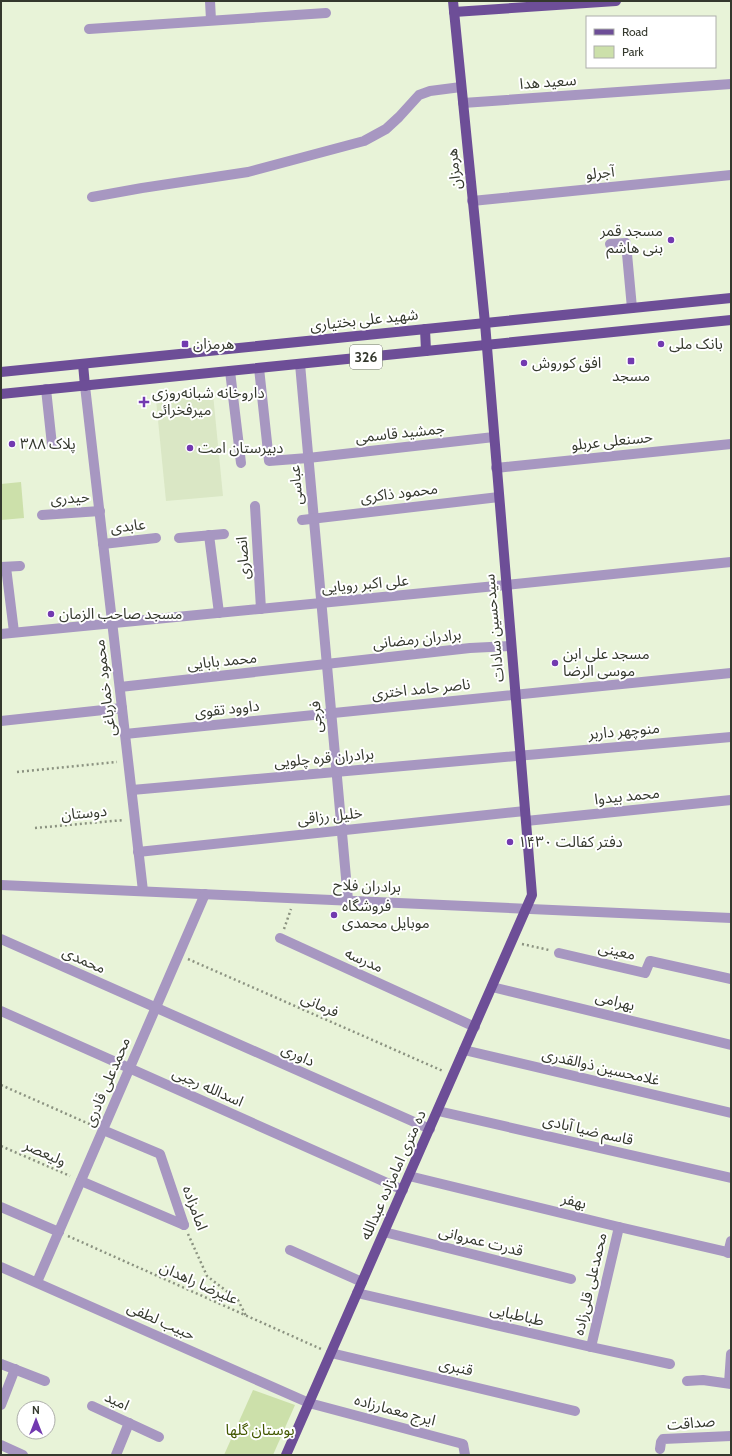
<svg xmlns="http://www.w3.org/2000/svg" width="732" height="1456" font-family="Cabin,'Noto Sans Arabic',sans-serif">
<rect width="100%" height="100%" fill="#e8f3d8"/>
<polygon fill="#dae7c5" points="213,394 223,496 166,501 156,400"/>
<g fill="#cce0aa">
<polygon points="21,482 24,518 1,520 1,484"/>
<polygon points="253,1390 295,1405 273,1455 224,1455"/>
</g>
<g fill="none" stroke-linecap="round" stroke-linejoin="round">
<g stroke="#8b9280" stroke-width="2.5" stroke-dasharray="2 3" stroke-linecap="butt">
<polyline points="17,772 117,762"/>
<polyline points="35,828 124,820"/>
<polyline points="284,929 291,909"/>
<polyline points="522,944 549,950"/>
<polyline points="188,959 443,1071"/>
<polyline points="1,1085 94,1126"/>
<polyline points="1,1146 70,1176"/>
<polyline points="188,1234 207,1276 238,1300 246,1316"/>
<polyline points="68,1236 321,1349"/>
</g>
<g stroke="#a797c1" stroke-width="10">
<polyline points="210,1 211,20"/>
<polyline points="89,29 326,13"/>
<polyline points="463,103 731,84"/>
<polyline points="92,197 142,188 248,172 364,141 386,129 399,117 419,95 430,91 461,87"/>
<polyline points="472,201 731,175"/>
<polyline points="610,244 626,243 632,308"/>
<polyline points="300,364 348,900"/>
<polyline points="259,368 269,461 308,458 494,437"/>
<polyline points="230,371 241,463"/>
<polyline points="85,386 143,891"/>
<polyline points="46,389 52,445"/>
<polyline points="496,468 731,444"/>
<polyline points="255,506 261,609"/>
<polyline points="42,515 100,511"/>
<polyline points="302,520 499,497"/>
<polyline points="209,535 219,613"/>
<polyline points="179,538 224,534"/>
<polyline points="103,544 156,538"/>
<polyline points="1,567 20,566"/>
<polyline points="6,567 14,632"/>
<polyline points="1,634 506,585 731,562"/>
<polyline points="120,687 470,648 511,646"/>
<polyline points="1,721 122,708"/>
<polyline points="125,734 731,673"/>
<polyline points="132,790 731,737"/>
<polyline points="526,821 731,800"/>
<polyline points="138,852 525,811"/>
<polyline points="1,885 731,918"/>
<polyline points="280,938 475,1027"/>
<polyline points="1,939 430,1129"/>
<polyline points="559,953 645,973 650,961 731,979"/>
<polyline points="492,987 731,1045"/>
<polyline points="1,1011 403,1190"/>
<polyline points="464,1050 731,1113"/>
<polyline points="438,1111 731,1178"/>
<polyline points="103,1130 160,1154 184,1225"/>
<polyline points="409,1176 619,1227 731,1253"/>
<polyline points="81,1181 184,1225"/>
<polyline points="1,1207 59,1232"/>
<polyline points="384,1232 571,1279"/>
<polyline points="290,1250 362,1282"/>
<polyline points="728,1253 731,1241"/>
<polyline points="1,1267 309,1403 463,1444 465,1455"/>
<polyline points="37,1282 205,894"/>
<polyline points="357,1293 591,1347 670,1364"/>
<polyline points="591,1347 619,1227"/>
<polyline points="331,1353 575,1411"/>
<polyline points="1,1364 45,1381"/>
<polyline points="687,1381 703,1380 731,1384"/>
<polyline points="729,1383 731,1354"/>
<polyline points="1,1405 15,1369"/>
<polyline points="92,1406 159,1437"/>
<polyline points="1,1445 23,1455"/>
<polyline points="660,1449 661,1442 663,1439 731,1436"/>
<polyline points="116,1455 129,1423"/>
</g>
<g stroke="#6d4e97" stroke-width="10">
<polyline points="454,12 616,1"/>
<polyline points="425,329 426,351"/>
<polyline points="83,364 85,386"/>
<polyline points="1,372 731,298"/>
<polyline points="1,394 731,320"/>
<polyline points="286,1455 532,895 485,323 453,1"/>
</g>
</g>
<g fill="#7239b0" stroke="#fff" stroke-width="1.5">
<circle cx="671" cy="240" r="4"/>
<rect x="181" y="340" width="8" height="8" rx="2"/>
<circle cx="661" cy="344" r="4"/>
<rect x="627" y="357" width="8" height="8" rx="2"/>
<circle cx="524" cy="363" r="4"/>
<path d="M142 396h4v4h4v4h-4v4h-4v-4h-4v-4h4z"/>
<circle cx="12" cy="444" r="4"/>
<circle cx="190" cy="448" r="4"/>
<circle cx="51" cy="614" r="4"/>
<circle cx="555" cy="663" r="4"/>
<circle cx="510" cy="842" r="4"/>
<circle cx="334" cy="915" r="4"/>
</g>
<g text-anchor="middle" stroke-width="4" stroke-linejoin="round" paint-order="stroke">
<rect fill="#fff" stroke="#71746c" stroke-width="1" x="350" y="345" width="32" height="24" rx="3"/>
<g font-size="14" font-weight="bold" fill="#34382d">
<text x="366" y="362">326</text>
</g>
<g font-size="15" fill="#34382d" stroke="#fff">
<text transform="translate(548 82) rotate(-4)" y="5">سعید هدا</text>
<text transform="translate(454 169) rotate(-96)" y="5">هرمزان</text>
<text transform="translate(600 173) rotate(-6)" y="5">آجرلو</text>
<text transform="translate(364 320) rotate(-6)" y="5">شهید علی بختیاری</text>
<text transform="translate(400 433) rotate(-6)" y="5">جمشید قاسمی</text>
<text transform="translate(612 441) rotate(-6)" y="5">حسنعلی عربلو</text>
<text transform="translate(296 485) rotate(-95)" y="5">عباسی</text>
<text transform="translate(399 493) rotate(-7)" y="5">محمود ذاکری</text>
<text transform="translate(70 498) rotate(-4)" y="5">حیدری</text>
<text transform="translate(128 526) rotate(-6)" y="5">عابدی</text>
<text transform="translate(243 558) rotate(-94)" y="5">انصاری</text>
<text transform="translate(365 584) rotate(-5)" y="5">علی اکبر رویایی</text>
<text transform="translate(494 628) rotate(-95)" y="5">سیدحسین سادات</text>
<text transform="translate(417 639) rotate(-6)" y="5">برادران رمضانی</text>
<text transform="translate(222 661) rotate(-6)" y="5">محمد بابایی</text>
<text transform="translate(105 688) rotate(-97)" y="5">محمود خمارباغی</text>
<text transform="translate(421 689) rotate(-6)" y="5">ناصر حامد اختری</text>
<text transform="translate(227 709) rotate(-6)" y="5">داوود تقوی</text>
<text transform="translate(316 717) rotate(-95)" y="5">فرجی</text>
<text transform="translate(624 731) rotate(-5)" y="5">منوچهر داربر</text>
<text transform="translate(324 758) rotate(-5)" y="5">برادران قره چلویی</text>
<text transform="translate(627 796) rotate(-6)" y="5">محمد بیدوا</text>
<text transform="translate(84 813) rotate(-5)" y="5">دوستان</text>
<text transform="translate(330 816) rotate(-6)" y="5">خلیل رزاقی</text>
<text transform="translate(367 886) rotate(2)" y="5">برادران فلاح</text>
<text transform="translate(617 951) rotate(13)" y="5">معینی</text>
<text transform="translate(84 960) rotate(24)" y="5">محمدی</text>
<text transform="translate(364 960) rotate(24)" y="5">مدرسه</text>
<text transform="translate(615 1001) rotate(14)" y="5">بهرامی</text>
<text transform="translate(320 1005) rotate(24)" y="5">فرمانی</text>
<text transform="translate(298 1055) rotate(24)" y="5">داوری</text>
<text transform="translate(601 1067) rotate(13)" y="5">غلامحسین ذوالقدری</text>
<text transform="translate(107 1082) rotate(-67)" y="5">محمدعلی قادری</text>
<text transform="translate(208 1087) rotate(24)" y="5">اسدالله رجبی</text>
<text transform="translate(588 1130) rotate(13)" y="5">قاسم ضیا آبادی</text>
<text transform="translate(45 1153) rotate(24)" y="5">ولیعصر</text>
<text transform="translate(393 1175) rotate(-66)" y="5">ده متری امامزاده عبدالله</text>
<text transform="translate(574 1201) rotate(14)" y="5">بهفر</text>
<text transform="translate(195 1208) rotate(70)" y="5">امامزاده</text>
<text transform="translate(481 1241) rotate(14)" y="5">قدرت عمروانی</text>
<text transform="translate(199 1283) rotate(24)" y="5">علیرضا راهدان</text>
<text transform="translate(590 1284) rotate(-77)" y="5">محمدعلی قلی‌زاده</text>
<text transform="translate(517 1315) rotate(13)" y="5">طباطبایی</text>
<text transform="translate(161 1321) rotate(24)" y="5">حبیب لطفی</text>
<text transform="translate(456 1367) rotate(13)" y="5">قنبری</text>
<text transform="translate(117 1401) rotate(25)" y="5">امید</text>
<text transform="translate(395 1410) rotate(15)" y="5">ایرج معمارزاده</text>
<text transform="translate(691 1423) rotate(-5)" y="5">صداقت</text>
</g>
<g font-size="15" fill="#34382d" stroke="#fff" text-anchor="start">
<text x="663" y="236" text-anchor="end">مسجد قمر<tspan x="663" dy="17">بنی هاشم</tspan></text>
<text x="193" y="349">هرمزان</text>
<text x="669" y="349">بانک ملی</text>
<text x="532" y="368">افق کوروش</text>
<text x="631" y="381" text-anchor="middle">مسجد</text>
<text x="152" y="398">داروخانه شبانه‌روزی<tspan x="152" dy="17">میرفخرائی</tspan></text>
<text x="20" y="449">پلاک ۳۸۸</text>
<text x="198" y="453">دبیرستان امت</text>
<text x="59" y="619">مسجد صاحب الزمان</text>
<text x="563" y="659">مسجد علی ابن<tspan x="563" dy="17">موسی الرضا</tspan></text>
<text x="518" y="847">دفتر کفالت ۱۴۳۰</text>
<text x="342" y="911">فروشگاه<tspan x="342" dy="17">موبایل محمدی</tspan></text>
</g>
<g font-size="15" fill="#435800" stroke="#fff">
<text x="260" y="1435">بوستان گلها</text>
</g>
</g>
<rect width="732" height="1456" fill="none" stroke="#34382d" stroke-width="4"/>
<rect x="586" y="16" width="130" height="52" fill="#ffffff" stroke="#aeafab"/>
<rect x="594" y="29" width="20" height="6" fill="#6d4e97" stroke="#aeafab"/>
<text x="622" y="36" font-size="12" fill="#34382d">Road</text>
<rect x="594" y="46" width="20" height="12" fill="#cce0aa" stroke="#aeafab"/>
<text x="622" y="56" font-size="12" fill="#34382d">Park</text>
<g transform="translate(36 1420)"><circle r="19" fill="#ffffff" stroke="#aeafab"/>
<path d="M0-3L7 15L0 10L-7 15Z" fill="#7239b0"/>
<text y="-6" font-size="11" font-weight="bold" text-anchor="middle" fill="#34382d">N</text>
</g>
</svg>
